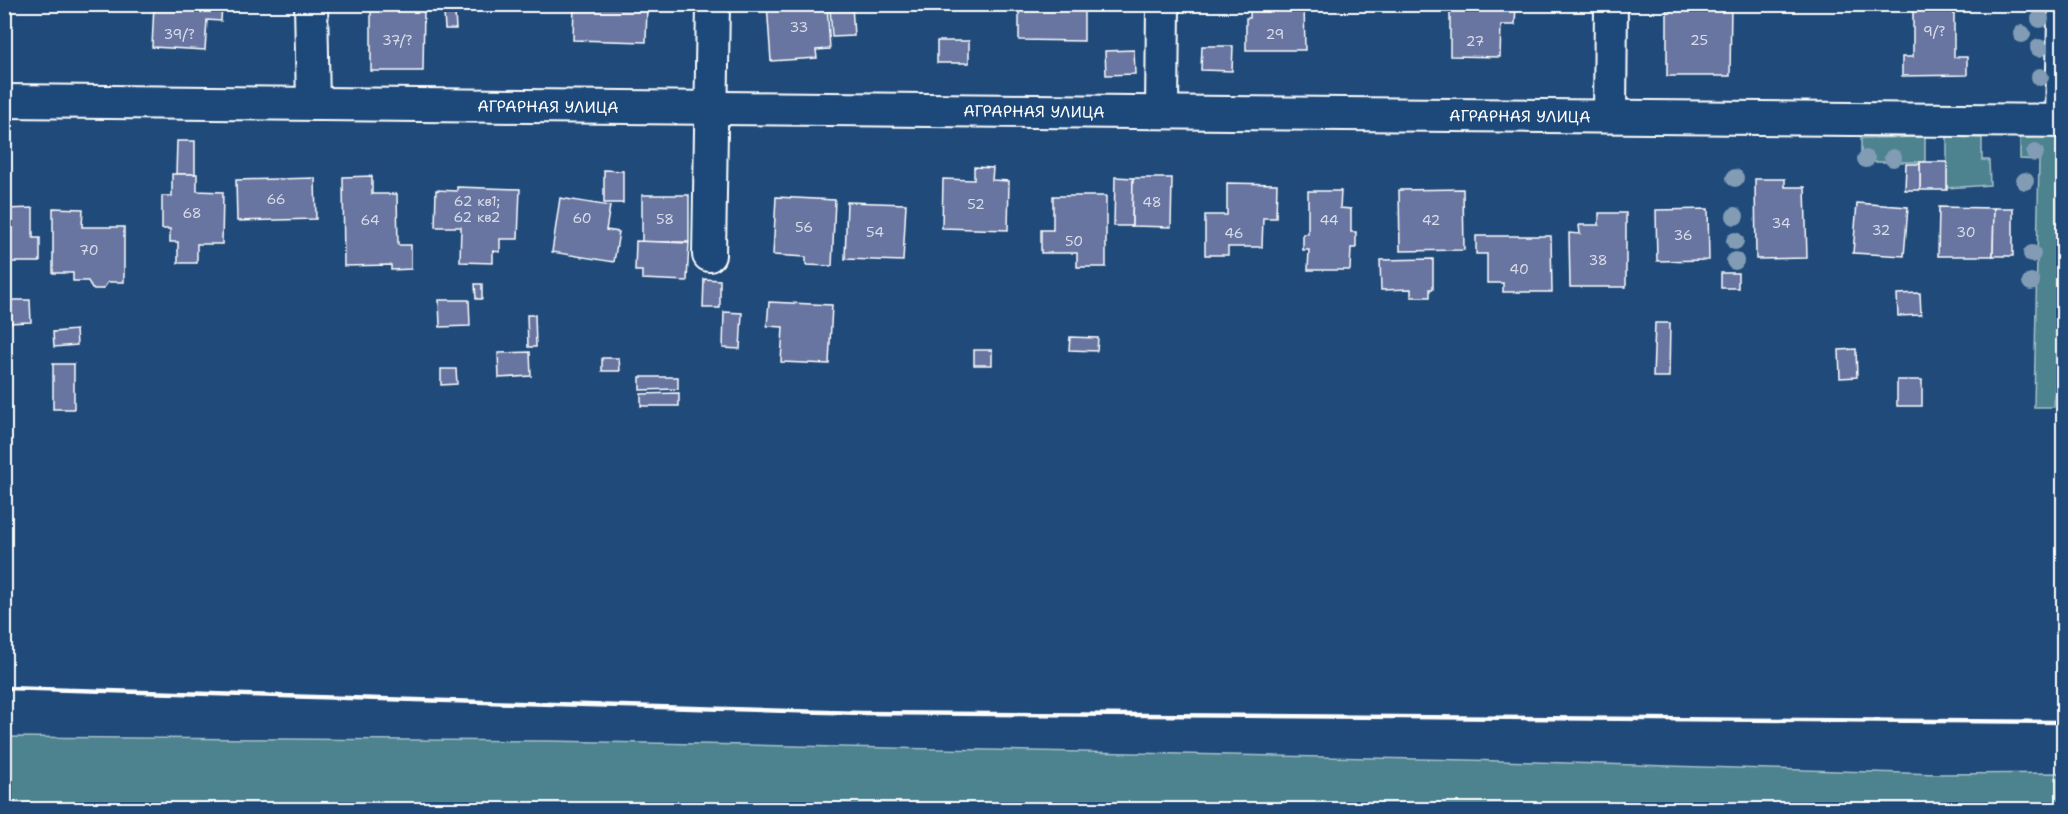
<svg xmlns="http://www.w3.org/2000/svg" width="2068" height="814" font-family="'Shantell Sans',sans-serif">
<rect width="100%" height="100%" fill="#1f4a7a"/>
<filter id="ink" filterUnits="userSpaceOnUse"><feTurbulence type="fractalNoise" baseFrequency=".0167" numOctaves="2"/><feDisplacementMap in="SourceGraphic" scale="12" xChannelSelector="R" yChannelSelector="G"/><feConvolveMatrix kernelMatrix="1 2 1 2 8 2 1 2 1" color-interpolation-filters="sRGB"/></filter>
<g filter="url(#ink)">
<polygon fill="#355786" points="2063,271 2063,407 2054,407"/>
<g fill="#4d828f" stroke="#a6c0c7" stroke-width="1.5">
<polygon points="1925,137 1925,162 1861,162 1861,138"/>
<polygon points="1947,137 1982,138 1982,160 1989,160 1990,185 1947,188"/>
<polygon points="2051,137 2063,140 2063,271 2054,407 2034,407 2039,160 2020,159 2020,138"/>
<polygon points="5,737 550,741 1467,760 1938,774 2063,773 2064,809 5,810"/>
</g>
<g fill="#6875a1" stroke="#fff" stroke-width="1.5">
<polygon points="154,4 222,4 221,21 207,20 205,50 152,47"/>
<polygon points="574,4 647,5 646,42 573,40"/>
<polygon points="767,4 827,4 830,49 816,50 817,58 771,61"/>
<polygon points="1019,4 1084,4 1084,41 1019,40"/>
<polygon points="1250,4 1304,4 1305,50 1246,50 1246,18 1250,18"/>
<polygon points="1450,4 1516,4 1515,25 1501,25 1500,57 1450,56"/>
<polygon points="1667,4 1731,4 1730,76 1667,76"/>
<polygon points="1913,4 1954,4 1954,57 1967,57 1967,75 1902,76 1902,57 1913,57"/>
<polygon points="852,5 854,36 832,37 830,7"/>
<polygon points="371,8 424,9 423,71 371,71"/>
<polygon points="444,13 455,13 456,29 445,29"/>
<rect x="937" y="41" width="32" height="22"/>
<polygon points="1202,46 1233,46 1232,71 1201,70"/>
<polygon points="1134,50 1135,74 1106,75 1105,51"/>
<polygon points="177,141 195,141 195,174 176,174"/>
<rect x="1920" y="162" width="27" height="28"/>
<polygon points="1906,164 1920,164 1920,190 1905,190"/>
<polygon points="974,167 993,168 992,180 1009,181 1008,230 942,228 943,179 974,180"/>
<polygon points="604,170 623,171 623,203 604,203"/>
<polygon points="172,174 197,174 197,191 223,192 222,244 197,244 197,263 178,263 178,242 170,242 170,229 162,229 162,196 172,196"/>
<polygon points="372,176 372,194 397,194 398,245 411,245 411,269 391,270 391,265 344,266 343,177"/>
<polygon points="1115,177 1133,178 1132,226 1114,226"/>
<polygon points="315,178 316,219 237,221 236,180"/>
<polygon points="1133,178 1172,178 1171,227 1132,226"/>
<polygon points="1755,179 1785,179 1785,187 1805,187 1807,258 1756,259"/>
<polygon points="1227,183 1277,184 1276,218 1263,218 1262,247 1228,247 1228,255 1205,255 1205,215 1227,215"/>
<polygon points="457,187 520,189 518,239 500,239 500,252 493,251 493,263 460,262 461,227 435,227 436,190 457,191"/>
<polygon points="1463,189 1464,250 1400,251 1399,190"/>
<polygon points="1308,191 1341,191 1340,208 1351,209 1351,232 1356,232 1356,248 1351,248 1350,270 1308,270 1309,250 1303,250 1303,234 1308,234"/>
<rect x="642" y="195" width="47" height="47"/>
<polygon points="1053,196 1106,196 1106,267 1077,267 1077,253 1041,253 1041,230 1053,230"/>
<polygon points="776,197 835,200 832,266 806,265 806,257 773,255"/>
<polygon points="560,198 610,206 606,230 619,232 614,262 552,252"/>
<polygon points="847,202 906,204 903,261 845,259"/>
<polygon points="1857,203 1908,207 1904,256 1853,253"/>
<polygon points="1939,207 1994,208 1993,256 1938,256"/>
<polygon points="33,208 33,238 40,238 40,262 4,262 4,209"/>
<polygon points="53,208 83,209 82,227 124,227 124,282 108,282 103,289 92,289 88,281 73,281 73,273 53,273"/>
<polygon points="1994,208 2013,208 2013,256 1993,256"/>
<polygon points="1708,209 1709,260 1657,261 1656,210"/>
<polygon points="1599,213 1626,213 1626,287 1570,287 1569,233 1580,234 1579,225 1599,225"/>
<polygon points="1476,236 1551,236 1552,292 1503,292 1503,283 1487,283 1487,254 1476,254"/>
<polygon points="636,241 689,243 687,281 642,279 642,271 635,271"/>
<polygon points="1433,259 1433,289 1430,289 1430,297 1411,297 1411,289 1381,290 1380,260"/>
<rect x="1721" y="273" width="17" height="15"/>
<polygon points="704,279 720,280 720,308 703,308"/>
<polygon points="475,284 482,284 482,299 476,299"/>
<polygon points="1920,293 1921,315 1898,316 1897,294"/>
<polygon points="7,300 30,300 31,322 8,323"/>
<polygon points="439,300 469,300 470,326 440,327"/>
<polygon points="769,302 832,305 829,364 781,362 783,327 767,326"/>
<polygon points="724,312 742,313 740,349 723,348"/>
<polygon points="527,315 535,315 536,347 528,347"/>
<polygon points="1655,323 1670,323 1669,377 1653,377"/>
<polygon points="76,330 77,345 54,347 53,332"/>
<polygon points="1070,337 1098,338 1097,351 1069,350"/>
<polygon points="1856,349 1857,377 1840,378 1839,350"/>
<rect x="974" y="350" width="18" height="15"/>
<polygon points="530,352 531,376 499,378 498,353"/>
<polygon points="602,358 619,358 620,371 602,371"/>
<rect x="53" y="364" width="21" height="45"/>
<polygon points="441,369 456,369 457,384 441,385"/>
<polygon points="640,377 678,377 678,389 640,390"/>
<rect x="1897" y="380" width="25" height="26"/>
<polygon points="679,393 679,406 641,406 641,394"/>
</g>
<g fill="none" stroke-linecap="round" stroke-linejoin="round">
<defs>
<g id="minor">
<polyline points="311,4 313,104"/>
<path id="s1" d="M4,101L2064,121"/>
<polyline points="1162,111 1163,4"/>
<polyline points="1610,115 1611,4"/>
<polyline points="2062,121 2064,18"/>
<polyline points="709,255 713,4"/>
</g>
</defs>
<use href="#minor" stroke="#fff" stroke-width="36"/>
<use href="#minor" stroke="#1f4a7a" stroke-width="32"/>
<polyline stroke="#fff" stroke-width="4.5" points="4,688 862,713 2064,722"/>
</g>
<g fill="#819cb4">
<circle cx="2040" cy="19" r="9"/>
<circle cx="2022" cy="34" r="9"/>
<circle cx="2039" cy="48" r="9"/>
<circle cx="2040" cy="77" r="9"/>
<circle cx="2035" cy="153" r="9"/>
<circle cx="1893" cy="158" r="9"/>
<circle cx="1866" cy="159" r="9"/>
<circle cx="1735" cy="178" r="9"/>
<circle cx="2025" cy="181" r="9"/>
<circle cx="1735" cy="216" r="9"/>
<circle cx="1735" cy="241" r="9"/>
<circle cx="2032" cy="254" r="9"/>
<circle cx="1735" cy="261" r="9"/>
<circle cx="2031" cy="282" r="9"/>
</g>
</g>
<g text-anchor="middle" stroke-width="4.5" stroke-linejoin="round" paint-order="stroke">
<g font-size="14" fill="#d9dce8">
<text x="799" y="32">33</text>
<text x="1934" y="36">9/?</text>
<text x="179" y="39">39/?</text>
<text x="1275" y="39">29</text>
<text x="397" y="45">37/?</text>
<text x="1699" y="45">25</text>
<text x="1475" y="46">27</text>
<text x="276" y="204">66</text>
<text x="477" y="206">62 кв1;<tspan x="477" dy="16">62 кв2</tspan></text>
<text x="1152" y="207">48</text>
<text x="976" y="209">52</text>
<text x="192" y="218">68</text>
<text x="582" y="223">60</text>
<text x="665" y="224">58</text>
<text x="370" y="225">64</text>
<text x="1329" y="225">44</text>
<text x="1431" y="225">42</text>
<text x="1781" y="228">34</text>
<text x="804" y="232">56</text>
<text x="1881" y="235">32</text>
<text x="875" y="237">54</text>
<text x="1966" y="237">30</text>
<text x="1234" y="238">46</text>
<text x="1683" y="240">36</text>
<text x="1074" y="246">50</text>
<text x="89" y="255">70</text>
<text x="1598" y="265">38</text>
<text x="1519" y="274">40</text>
</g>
<g font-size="16" fill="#fff" stroke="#1f4a7a">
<text dy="6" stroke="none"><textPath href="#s1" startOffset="544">АГРАРНАЯ УЛИЦА</textPath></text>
<text dy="6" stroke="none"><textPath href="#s1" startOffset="1030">АГРАРНАЯ УЛИЦА</textPath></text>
<text dy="6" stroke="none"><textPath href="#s1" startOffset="1516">АГРАРНАЯ УЛИЦА</textPath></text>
</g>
</g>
<rect width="2068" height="814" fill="none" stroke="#1f4a7a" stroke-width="24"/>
<rect x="12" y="12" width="2044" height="790" fill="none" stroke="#fff" stroke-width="2" filter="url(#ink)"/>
</svg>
